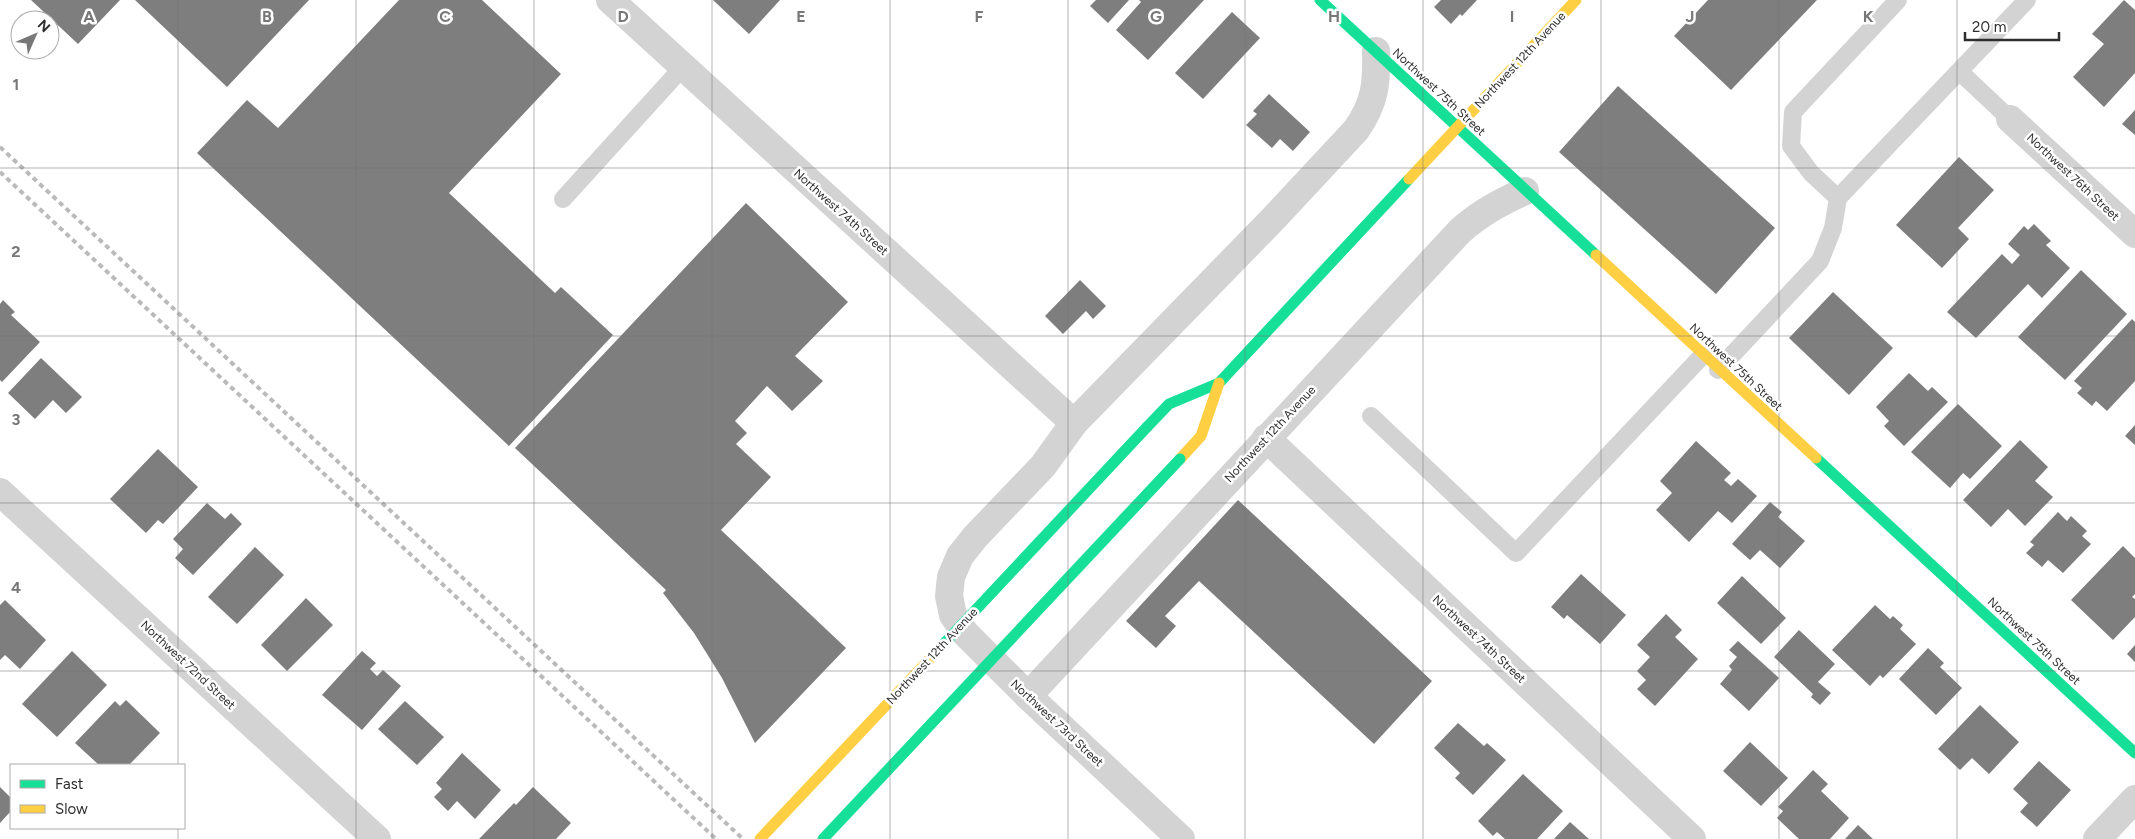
<svg xmlns="http://www.w3.org/2000/svg" width="2135" height="839" font-family="Figtree,sans-serif">
<rect width="100%" height="100%" fill="#fff"/>
<g fill="#7e7e7e">
<polygon points="31,0 120,0 78,44"/>
<polygon points="135,0 309,0 227,87"/>
<polygon points="399,0 482,0 561,74 449,193 555,293 561,287 613,335 509,446 197,153 247,100 278,128"/>
<polygon points="713,0 780,0 749,34"/>
<polygon points="1096,0 1129,0 1108,23 1090,6"/>
<polygon points="1139,0 1204,0 1148,60 1116,30 1141,2"/>
<polygon points="1441,0 1477,0 1462,16 1460,14 1451,24 1434,7"/>
<polygon points="1708,0 1817,0 1731,90 1674,36"/>
<polygon points="2124,0 2135,10 2135,73 2104,107 2073,77 2104,44 2092,34"/>
<polygon points="1232,12 1260,38 1203,99 1175,73"/>
<polygon points="1618,86 1775,228 1716,294 1559,152"/>
<polygon points="1269,94 1310,132 1293,151 1280,139 1272,148 1246,125 1257,114 1253,111"/>
<polygon points="2135,110 2135,135 2122,124"/>
<polygon points="1959,157 1994,190 1958,228 1969,239 1942,268 1896,225"/>
<polygon points="746,203 848,302 795,356 823,381 792,411 767,386 735,421 747,433 736,444 771,477 721,530 846,648 755,743 722,678 694,633 663,593 666,590 515,448"/>
<polygon points="2034,224 2051,241 2046,245 2070,268 2042,298 2028,284 1976,338 1947,312 2002,254 2012,264 2020,255 2008,244 2024,226 2028,230"/>
<polygon points="2081,270 2127,314 2065,380 2018,337"/>
<polygon points="1080,280 1106,306 1093,319 1086,311 1063,334 1045,316"/>
<polygon points="1833,292 1893,348 1849,395 1789,338"/>
<polygon points="3,300 15,312 11,315 40,342 2,382 0,380 0,304"/>
<polygon points="2132,319 2135,322 2135,381 2107,411 2096,401 2092,406 2077,393 2082,388 2074,381"/>
<polygon points="41,358 82,397 66,413 53,400 35,419 8,393"/>
<polygon points="1909,373 1928,391 1932,387 1948,402 1904,446 1884,426 1889,421 1876,407"/>
<polygon points="1958,404 2002,446 1970,479 1963,473 1950,488 1911,452"/>
<polygon points="2135,425 2135,445 2125,436"/>
<polygon points="2020,440 2048,467 2035,481 2053,497 2025,526 2008,509 1991,527 1963,500"/>
<polygon points="1696,441 1731,473 1724,480 1731,486 1738,479 1757,496 1732,523 1718,511 1689,542 1656,510 1672,493 1660,481"/>
<polygon points="158,449 198,487 163,524 158,520 146,533 110,499"/>
<polygon points="1238,500 1432,681 1374,744 1199,581 1165,616 1176,626 1156,648 1126,621"/>
<polygon points="1770,502 1782,512 1778,517 1805,541 1780,568 1760,550 1750,560 1732,544"/>
<polygon points="207,503 225,519 231,513 242,524 193,575 175,558 183,549 173,539"/>
<polygon points="2058,512 2067,521 2071,516 2087,531 2082,536 2091,544 2063,573 2048,560 2042,567 2026,553 2034,545 2030,542"/>
<polygon points="2123,546 2135,558 2135,594 2132,597 2135,599 2135,617 2113,640 2071,600"/>
<polygon points="255,547 284,575 237,624 208,597"/>
<polygon points="1581,574 1626,615 1600,644 1567,615 1564,619 1551,607"/>
<polygon points="1742,576 1786,618 1761,644 1717,603"/>
<polygon points="306,598 333,625 287,671 261,645"/>
<polygon points="5,600 46,640 20,669 5,655 0,660 0,605"/>
<polygon points="1875,605 1890,619 1893,616 1903,625 1900,629 1916,644 1883,678 1880,675 1870,686 1832,650"/>
<polygon points="1666,614 1682,630 1675,637 1698,659 1655,706 1637,689 1646,680 1637,671 1650,657 1637,645"/>
<polygon points="1799,630 1835,664 1818,682 1831,693 1820,705 1811,697 1813,694 1774,657"/>
<polygon points="1738,641 1779,678 1749,711 1720,684 1732,670 1729,666 1737,657 1729,650"/>
<polygon points="2135,645 2135,662 2127,654"/>
<polygon points="1928,648 1944,663 1940,667 1962,688 1936,715 1899,679"/>
<polygon points="72,651 107,685 57,737 22,704"/>
<polygon points="362,651 376,663 370,669 377,676 383,670 401,686 362,730 322,695"/>
<polygon points="126,700 160,733 129,765 99,765 75,743 115,701 120,706"/>
<polygon points="405,701 444,737 417,765 378,729"/>
<polygon points="1980,705 2019,742 1989,774 1972,758 1960,770 1938,749"/>
<polygon points="1458,723 1484,746 1487,743 1506,760 1473,795 1455,778 1460,773 1434,748"/>
<polygon points="1750,742 1788,778 1761,806 1723,771"/>
<polygon points="462,753 501,790 475,819 457,801 448,811 434,797 442,789 436,783"/>
<polygon points="2039,761 2071,790 2037,827 2020,812 2028,803 2013,789"/>
<polygon points="1813,770 1828,784 1821,791 1849,818 1830,839 1799,839 1777,818 1783,811 1778,807"/>
<polygon points="1523,774 1563,811 1537,839 1505,839 1497,832 1493,836 1478,821"/>
<polygon points="0,787 11,798 11,811 0,823"/>
<polygon points="533,787 571,823 556,839 479,839 514,803 516,805"/>
<polygon points="1570,822 1589,839 1554,839"/>
<polygon points="1858,825 1873,839 1845,839"/>
</g>
<g fill="none" stroke-linecap="round" stroke-linejoin="round">
<g stroke="#d3d3d3" stroke-width="18">
<polyline points="1898,0 1793,112 1791,146 1811,173 1838,198 2027,0"/>
<polyline points="1960,72 2010,119"/>
<polyline points="563,199 682,68"/>
<polyline points="1718,370 1820,261 1833,228 1838,198"/>
<polyline points="1371,416 1516,553 1703,355"/>
</g>
<g stroke="#d3d3d3" stroke-width="28">
<polyline points="610,0 1074,423"/>
<polyline points="2010,119 2135,234"/>
<polyline points="1266,438 1692,839"/>
<polyline points="0,492 377,839"/>
<path d="M1028,696L1460,231C1480,213 1501,202 1525,191"/>
<path d="M1181,839L1028,696L965,633L953,615L949,596L951,577L960,556L975,537L1043,466L1074,423L1274,218L1356,130C1375,103 1377,84 1376,51"/>
<polyline points="2097,839 2135,799"/>
</g>
<g stroke="#16e098" stroke-width="11">
<polyline points="1320,0 1596,255"/>
<polyline points="1147,427 1169,404 1219,383 1409,179"/>
<polyline points="1816,458 2135,753"/>
</g>
<g stroke="#ffcf43" stroke-width="11">
<polyline points="1409,179 1576,0"/>
<polyline points="1596,255 1816,458"/>
<polyline points="1180,459 1201,436 1219,383"/>
</g>
<g stroke="#bababa" stroke-width="4" stroke-dasharray="5 4" stroke-linecap="butt">
<polyline points="0,147 743,839"/>
<polyline points="0,172 716,839"/>
</g>
<g stroke="#16e098" stroke-width="11">
<polyline points="940,648 1147,427"/>
<polyline points="823,839 1180,459"/>
</g>
<polyline stroke="#ffcf43" stroke-width="11" points="760,839 940,648"/>
</g>
<path fill="none" stroke="#777" stroke-width="1" stroke-opacity="0.55" d="M178,0V765M356,0V839M534,0V839M712,0V839M890,0V839M1068,0V839M1245,0V839M1423,0V839M1601,0V839M1779,0V839M1957,0V839M0,168H2135M0,336H2135M0,503H2135M0,671H2135M178,828V839"/>
<g text-anchor="middle" stroke-width="5" stroke-linejoin="round" paint-order="stroke">
<g font-size="12" fill="#2e2e2e" stroke="#fff">
<text transform="translate(1520 60) rotate(-47)" y="4">Northwest 12th Avenue</text>
<text transform="translate(1439 92) rotate(43)" y="4">Northwest 75th Street</text>
<text transform="translate(2073 177) rotate(43)" y="4">Northwest 76th Street</text>
<text transform="translate(841 212) rotate(42)" y="4">Northwest 74th Street</text>
<text transform="translate(1736 367) rotate(43)" y="4">Northwest 75th Street</text>
<text transform="translate(1270 434) rotate(-47)" y="4">Northwest 12th Avenue</text>
<text transform="translate(1479 639) rotate(43)" y="4">Northwest 74th Street</text>
<text transform="translate(2034 641) rotate(43)" y="4">Northwest 75th Street</text>
<text transform="translate(932 656) rotate(-47)" y="4">Northwest 12th Avenue</text>
<text transform="translate(188 665) rotate(43)" y="4">Northwest 72nd Street</text>
<text transform="translate(1057 723) rotate(43)" y="4">Northwest 73rd Street</text>
</g>
</g>
<g font-size="16" text-anchor="middle" font-weight="bold" fill="#777" stroke="#fff" stroke-width="5" stroke-linejoin="round" paint-order="stroke">
<text x="89" y="22">A</text>
<text x="267" y="22">B</text>
<text x="445" y="22">C</text>
<text x="623" y="22">D</text>
<text x="801" y="22">E</text>
<text x="979" y="22">F</text>
<text x="1156" y="22">G</text>
<text x="1334" y="22">H</text>
<text x="1512" y="22">I</text>
<text x="1690" y="22">J</text>
<text x="1868" y="22">K</text>
<text x="16" y="90">1</text>
<text x="16" y="257">2</text>
<text x="16" y="425">3</text>
<text x="16" y="593">4</text>
</g>
<rect x="10" y="764" width="175" height="65" fill="#ffffff" stroke="#ababab"/>
<rect x="20" y="780" width="25" height="8" fill="#16e098" stroke="#ababab"/>
<text x="55" y="789" font-size="15" fill="#2e2e2e">Fast</text>
<rect x="20" y="805" width="25" height="8" fill="#ffcf43" stroke="#ababab"/>
<text x="55" y="814" font-size="15" fill="#2e2e2e">Slow</text>
<g transform="translate(35 35) rotate(45)"><circle r="24" fill="#ffffff" stroke="#ababab"/>
<path d="M0-4L9 19L0 12L-9 19Z" fill="#777777"/>
<text y="-8" font-size="14" font-weight="bold" text-anchor="middle" fill="#2e2e2e">N</text>
</g>
<path d="M1965 32v8h94v-8" fill="none" stroke="#2e2e2e" stroke-width="2.5"/>
<text x="1972" y="32" font-size="15" fill="#2e2e2e" stroke="#ffffff" stroke-width="4" paint-order="stroke">20 m</text>
</svg>
